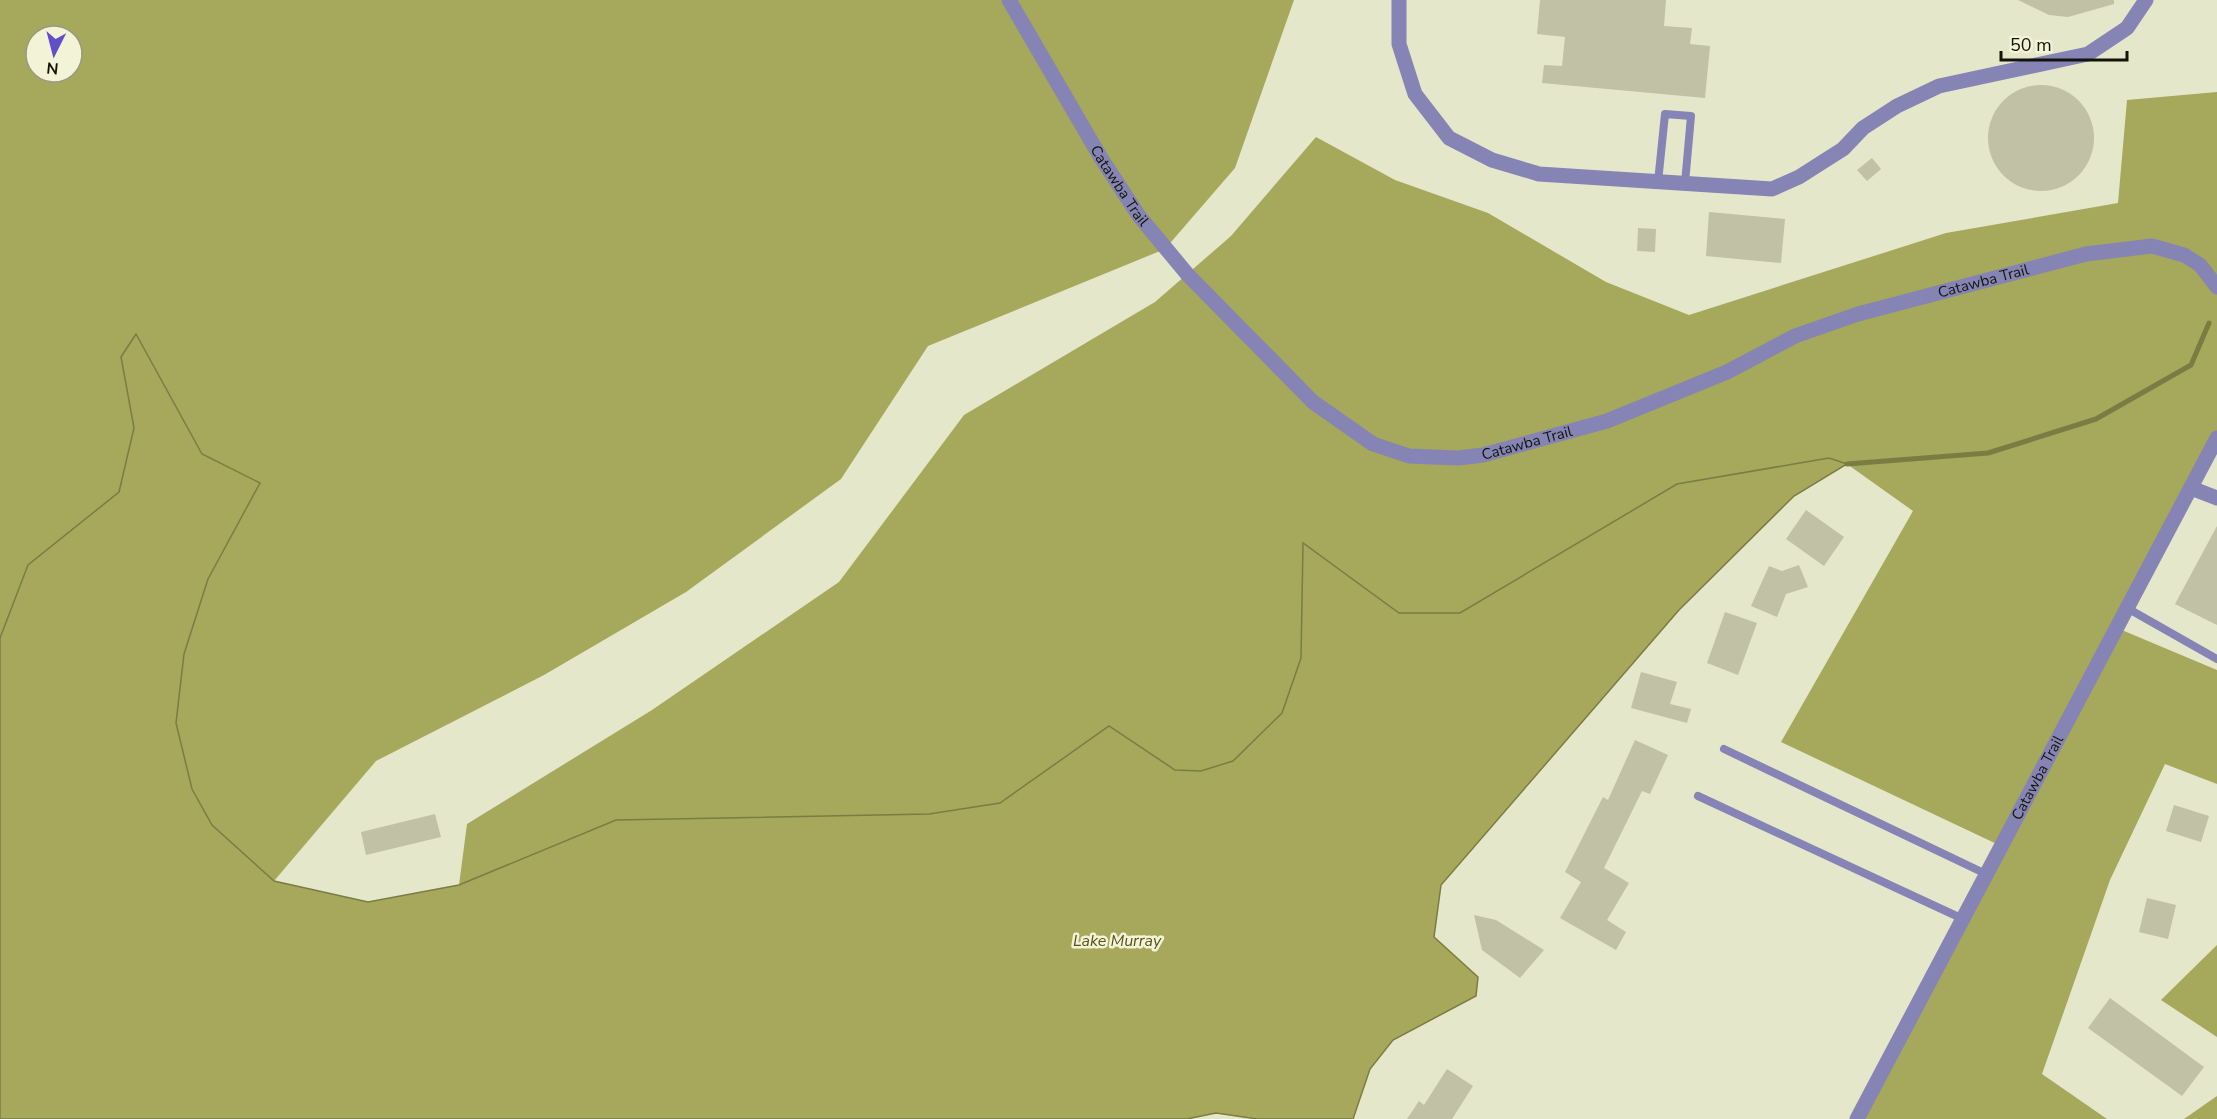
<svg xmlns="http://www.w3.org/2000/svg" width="2217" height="1119" font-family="'Nunito Sans',sans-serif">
<rect width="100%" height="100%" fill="#e5e7ca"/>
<g fill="#a6a85c" fill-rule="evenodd">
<path d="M0,0H1294L1235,168L1165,249L928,346L841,479L686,592L544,675L376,761L274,881L212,825L192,789L176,723L184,654L208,579L260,484L202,454L136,334L121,357L134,428L119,492L28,565L0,638ZM36,36H72V72H36Z"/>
<polygon points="2217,92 2217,438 2117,628 2217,670 2217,784 2165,764 2110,880 2042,1074 2107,1119 1857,1119 2001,846 1781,742 1913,511 1847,464 1677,484 1460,613 1399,613 1303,543 1301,658 1282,713 1233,761 1201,771 1175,770 1109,726 1000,803 459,885 467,824 652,710 839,582 964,415 1155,302 1231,236 1316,137 1395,180 1488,213 1606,282 1689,315 1946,233 2118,203 2127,100"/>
<polygon points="2217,945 2217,1037 2161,1000"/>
<polygon points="2217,1096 2217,1119 2184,1119"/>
</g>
<polygon fill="#a7a85c" stroke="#7b7c43" stroke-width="1.5" points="136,334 202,454 260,483 208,579 184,654 176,723 192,789 212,825 274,881 368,902 459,885 616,820 929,814 1000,803 1109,726 1175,770 1201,771 1233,761 1282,713 1301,658 1303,543 1399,613 1460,613 1677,484 1829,458 1847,464 1794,496 1679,610 1441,885 1434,937 1478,977 1476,996 1393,1040 1370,1069 1353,1119 1257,1119 1216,1113 1187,1119 0,1119 0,638 28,565 119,492 134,428 121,357"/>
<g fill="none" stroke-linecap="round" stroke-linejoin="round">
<polyline stroke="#7b7c43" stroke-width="5" points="1847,464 1988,453 2096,419 2191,365 2209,323"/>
</g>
<g fill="#c0c1a5">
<polygon points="1540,0 1666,0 1664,26 1692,28 1690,44 1710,46 1705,98 1542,83 1544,65 1562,66 1565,37 1537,34"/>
<polygon points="2018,0 2114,0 2114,4 2068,17 2049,15"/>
<circle cx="2041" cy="138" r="53"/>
<polygon points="1872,158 1881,169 1867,181 1857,170"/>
<polygon points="1709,212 1785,219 1781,263 1706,256"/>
<polygon points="1638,228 1656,229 1655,252 1637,251"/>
<polygon points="1806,510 1844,537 1824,566 1786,539"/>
<polygon points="2217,526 2217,625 2175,604"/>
<polygon points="1799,565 1808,587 1786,594 1777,617 1751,606 1769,566 1782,571"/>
<polygon points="1725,612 1757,623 1738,675 1707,663"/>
<polygon points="1641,672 1677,682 1670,704 1691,709 1687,723 1631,708"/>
<polygon points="1635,740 1668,755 1650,794 1642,791 1604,868 1629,883 1607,920 1626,932 1616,950 1560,918 1581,882 1565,872 1603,797 1608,800"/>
<polygon points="2174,805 2209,816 2201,842 2166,831"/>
<polygon points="435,814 441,837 366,855 361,832"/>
<polygon points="2147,898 2176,905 2168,939 2139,932"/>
<polygon points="1474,915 1496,920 1544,950 1520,978 1482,950"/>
<polygon points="2110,998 2204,1067 2182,1096 2088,1028"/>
<polygon points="1447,1069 1473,1086 1452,1119 1407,1119 1419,1101 1424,1105"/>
</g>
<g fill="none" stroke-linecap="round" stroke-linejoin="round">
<g stroke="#8584b4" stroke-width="8">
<polyline points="1658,182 1665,114 1691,116 1685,183"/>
<polyline points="2127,608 2217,659"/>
<polyline points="1724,749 1986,874"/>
<polyline points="1698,796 1963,919"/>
</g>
<g stroke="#8584b4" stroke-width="15">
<path id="s1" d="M1009,0L1101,158L1139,216L1188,275L1313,402L1373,444L1409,456L1458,458L1483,455L1607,421L1727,372L1795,336L1858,314L2086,254L2152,246L2184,255L2200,265L2217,287"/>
<polyline points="1399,0 1399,44 1415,94 1449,138 1492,160 1539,174 1772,189 1799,177 1843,149 1863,128 1897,106 1939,86 2088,54 2127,28 2146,0"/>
<polyline points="2191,488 2217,498"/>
<path id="s2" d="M1857,1119L2217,438"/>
</g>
</g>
<g text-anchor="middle" stroke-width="5" stroke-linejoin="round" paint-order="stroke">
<g font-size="15" fill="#131409" stroke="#f3f4d7">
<text dy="5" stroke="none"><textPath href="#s1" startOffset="216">Catawba Trail</textPath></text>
<text dy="5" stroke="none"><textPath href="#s1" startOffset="1224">Catawba Trail</textPath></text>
<text dy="5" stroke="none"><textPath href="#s1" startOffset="738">Catawba Trail</textPath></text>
<text dy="5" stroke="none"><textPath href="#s2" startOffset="386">Catawba Trail</textPath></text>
</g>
<g font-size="16" font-style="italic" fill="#52531a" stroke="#f3f4d7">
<text x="1117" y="946">Lake Murray</text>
</g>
</g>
<g transform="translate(54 54) rotate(186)"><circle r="28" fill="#f3f4d7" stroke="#999a85" stroke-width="1.5"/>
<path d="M0-4.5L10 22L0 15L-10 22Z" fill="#614fc8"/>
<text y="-9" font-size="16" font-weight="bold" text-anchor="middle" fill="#131409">N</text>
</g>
<path d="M2001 51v9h126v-9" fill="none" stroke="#131409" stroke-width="3"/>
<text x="2010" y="51" font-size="18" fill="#131409" stroke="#f3f4d7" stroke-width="4.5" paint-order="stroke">50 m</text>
</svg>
